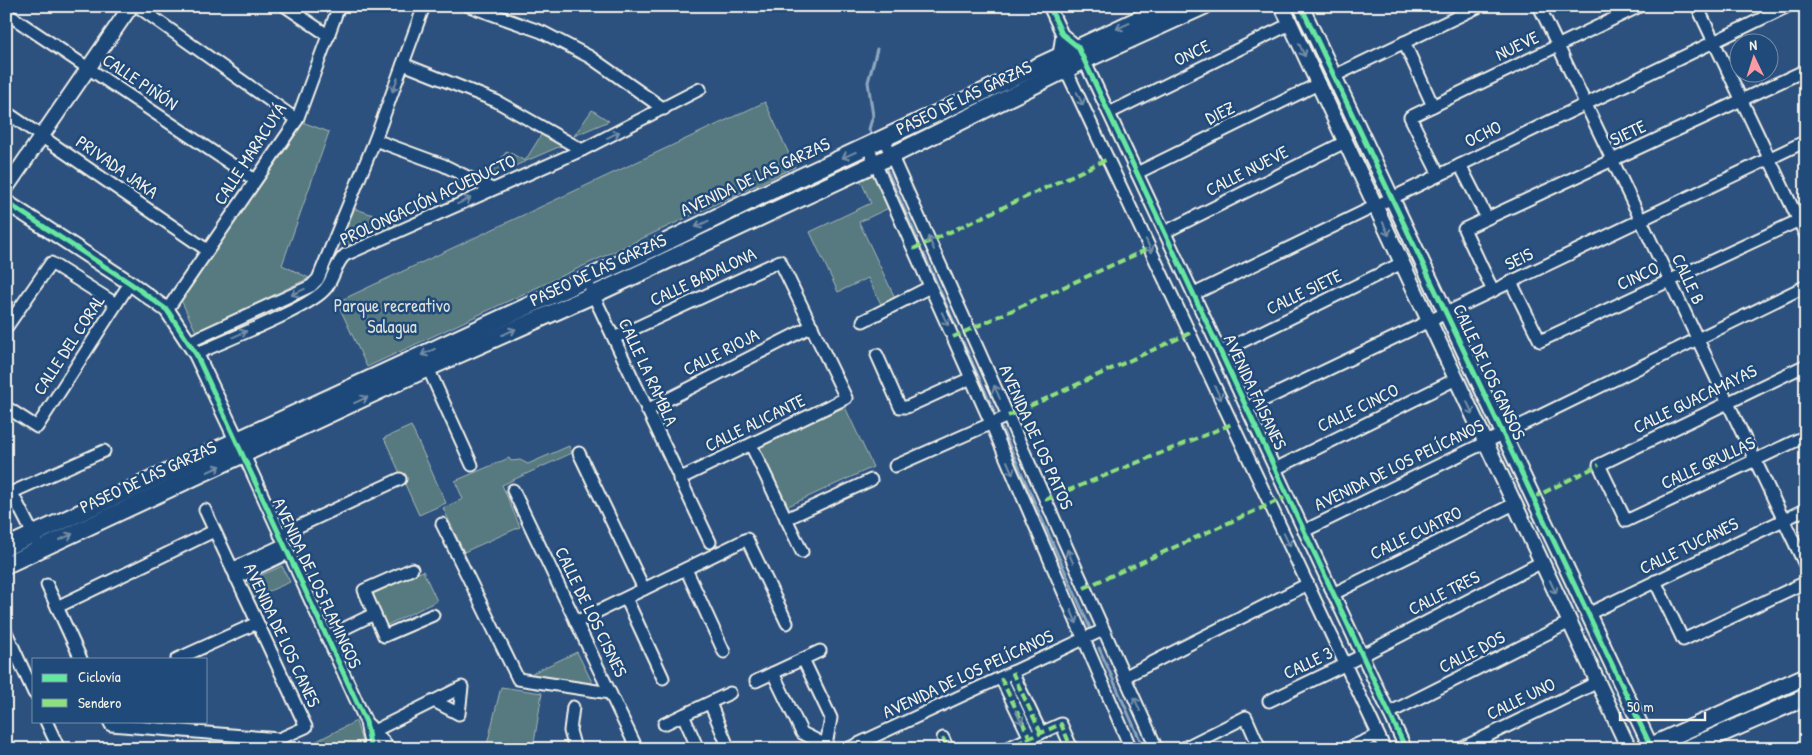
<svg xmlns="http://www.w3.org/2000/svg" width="1812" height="755" font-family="'Patrick Hand',sans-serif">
<rect width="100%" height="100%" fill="#2d517f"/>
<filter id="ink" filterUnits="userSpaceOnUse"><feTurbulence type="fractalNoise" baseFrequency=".02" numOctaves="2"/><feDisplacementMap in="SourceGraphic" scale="10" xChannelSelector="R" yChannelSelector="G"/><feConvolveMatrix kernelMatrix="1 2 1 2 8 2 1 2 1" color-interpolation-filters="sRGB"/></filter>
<g filter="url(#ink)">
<g fill="#577a7f" stroke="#a6b6b4">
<polygon points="765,102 795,167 367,367 337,302"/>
<polygon points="592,110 609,121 574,136"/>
<polygon points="302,122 329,132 282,265 309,278 196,332 181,300"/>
<polygon points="543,132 563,145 485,179 507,151 525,161"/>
<polygon points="873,170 891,207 859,222 895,298 881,304 868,278 838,292 810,232 871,203 859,177"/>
<polygon points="353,208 397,223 351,245 344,244 342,239"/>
<polygon points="845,407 873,467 786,507 758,447"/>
<polygon points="411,426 446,503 419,515 384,438"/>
<polygon points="569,446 572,453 502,485 520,527 464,552 443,508 463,499 455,481 509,458 511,461 520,460 528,464"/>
<polygon points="282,566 290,582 251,599 244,583"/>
<polygon points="423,571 437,601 385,626 371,595"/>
<polygon points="577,652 594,686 526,676"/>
<polygon points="501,687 542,693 533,749 486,749"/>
<polygon points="356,721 364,749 286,749 286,746 303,748"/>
</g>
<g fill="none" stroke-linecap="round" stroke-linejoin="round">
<g stroke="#8da7bf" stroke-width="3">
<polyline points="871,134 869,129 873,116 868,82 877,49"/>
<polyline points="885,166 917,238"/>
<polyline points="924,254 956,327"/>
<polyline points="963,342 994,411"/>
<polyline points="1002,429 1091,630"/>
<polyline points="1099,648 1144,749"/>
</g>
<defs>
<g id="minor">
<polyline points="137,6 297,120"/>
<polyline points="285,6 329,36"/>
<polyline points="469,6 542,32 590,57 664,109"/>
<polyline points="1049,6 1062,34 1078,47 1406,749"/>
<polyline points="1539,6 1806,567"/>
<polyline points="1697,6 1806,236"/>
<polyline points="6,13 255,180"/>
<polyline points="1062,34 1059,55 1385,749"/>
<polyline points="1404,42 1433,106"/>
<polyline points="403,64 496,101 582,150"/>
<polyline points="1334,76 1480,6"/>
<polyline points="6,112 207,250"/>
<polyline points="1109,113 1290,24"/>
<polyline points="884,139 1157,749"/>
<polyline points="375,140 443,165 492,189"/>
<polyline points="868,147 991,423 1131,749"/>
<polyline points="1460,165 1487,218"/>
<polyline points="1137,173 1318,84"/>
<polyline points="1439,175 1410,117 1640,6"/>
<polyline points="1165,232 1345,142"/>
<polyline points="1511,282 1540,341 1806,217"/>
<polyline points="591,290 710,542"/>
<polyline points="1493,291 1464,229 1806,70"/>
<polyline points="1194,294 1788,6"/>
<polyline points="167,310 297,120 339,6"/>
<polyline points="863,321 930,287"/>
<polyline points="6,328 51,263 116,304"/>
<polyline points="614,338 780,261 846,398 679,479"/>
<polyline points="189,342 311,286 318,279 375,140 424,6"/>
<polyline points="1221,352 1402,263"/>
<path d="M196,354C223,341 311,308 326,288C334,278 335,264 345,255L582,150L700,89"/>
<polyline points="877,355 900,407 907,407 971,378"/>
<polyline points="1806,365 1599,465 1626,521 1806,436"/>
<polyline points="428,368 472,465"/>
<polyline points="6,407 37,427 130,283"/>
<polyline points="1247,408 1806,141"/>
<polyline points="647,410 812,326"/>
<polyline points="751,445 802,552"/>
<polyline points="579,453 644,589"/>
<polyline points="244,455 366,722 371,749"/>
<polyline points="895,466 1008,416"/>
<polyline points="1275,469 1456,379"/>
<polyline points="513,490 637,749"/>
<polyline points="12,493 36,540"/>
<polyline points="6,495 104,451"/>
<polyline points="786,519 871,480"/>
<polyline points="442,524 518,679 610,693"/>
<polyline points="1304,531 1806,286"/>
<polyline points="280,535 400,479"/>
<polyline points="232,569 285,544"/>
<polyline points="412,569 364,590 384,636 433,615"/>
<polyline points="686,569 724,652"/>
<polyline points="236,578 288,553"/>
<polyline points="1655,581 1683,640 1806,582"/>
<polyline points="47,585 81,659"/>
<polyline points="1333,594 1514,504"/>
<polyline points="626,598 663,678"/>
<polyline points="57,607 214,531"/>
<polyline points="1588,614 1806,509"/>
<polyline points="576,622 747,539 787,623"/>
<polyline points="6,632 34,693"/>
<polyline points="327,637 374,614"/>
<polyline points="177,659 257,623"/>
<polyline points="803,659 831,718 826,745"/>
<polyline points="1012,672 1041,733"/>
<polyline points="773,673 802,733 826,745 829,749"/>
<polyline points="1124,677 1308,584"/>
<polyline points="1001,678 1030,738"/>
<polyline points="756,681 820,651"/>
<polyline points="1269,701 1336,669 1542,562"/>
<polyline points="710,703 729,749"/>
<polyline points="573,707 570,731 575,749"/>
<polyline points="1389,713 1570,622"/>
<polyline points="683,715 698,749"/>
<polyline points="46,721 59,749"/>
<polyline points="109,721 111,725 279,739 306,727 205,510"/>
<polyline points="664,724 730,693"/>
<polyline points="369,725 390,749"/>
<polyline points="368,734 462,687 459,714 434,701"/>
<polyline points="943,738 948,749"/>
<polyline points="847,749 1103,630"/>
<polyline points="1005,749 1061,724 1072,749"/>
<polyline points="1182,749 1246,717 1260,749"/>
<polyline points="1347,749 1378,735"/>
<polyline points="1460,749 1598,682"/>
</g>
<g id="tertiary">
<polyline points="1282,6 1629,749"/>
<polyline points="1301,6 1652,749"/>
<polyline points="6,188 131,6"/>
<polyline points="6,202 130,283 167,310 196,354 241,449"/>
</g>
<g id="secondary">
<polyline points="6,547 656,247 762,195 1167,6"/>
<polyline points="6,565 428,368 593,295 891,156 1085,60 1204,6"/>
<polyline points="1644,749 1806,676"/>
<polyline points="1686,749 1806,697"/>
</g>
</defs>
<use href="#minor" stroke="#f4f1e8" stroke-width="15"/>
<use href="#tertiary" stroke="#f4f1e8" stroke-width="18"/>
<use href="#secondary" stroke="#f4f1e8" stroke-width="20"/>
<use href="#minor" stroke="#1f4a7a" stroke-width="11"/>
<use href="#tertiary" stroke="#1f4a7a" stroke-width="14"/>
<use href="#secondary" stroke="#1f4a7a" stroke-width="16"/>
<g stroke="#8de07e" stroke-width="4" stroke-dasharray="8 4" stroke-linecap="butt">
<polyline points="913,249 1108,159"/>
<polyline points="953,337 1150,248"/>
<polyline points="1008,416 1190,333"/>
<polyline points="1533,498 1599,465"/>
<polyline points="1045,500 1232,424"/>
<polyline points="1084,588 1288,496"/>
<polyline points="1012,672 1041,733"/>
<polyline points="1001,678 1030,738"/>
<polyline points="943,738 948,749"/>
<polyline points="1005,749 1061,724 1072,749"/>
</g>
<defs>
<g id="cycleway">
<polyline points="1049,6 1062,34 1078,47 1406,749"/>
<polyline points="1301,6 1652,749"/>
<polyline points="6,202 130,283 167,310 196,354 366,722 371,749"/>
</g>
</defs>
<use href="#cycleway" stroke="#1f4a7a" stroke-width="8"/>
<use href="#cycleway" stroke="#66e7a1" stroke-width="5"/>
</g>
<defs><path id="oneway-shaft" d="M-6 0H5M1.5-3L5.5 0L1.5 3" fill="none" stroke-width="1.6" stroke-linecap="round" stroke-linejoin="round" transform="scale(1.25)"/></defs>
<g stroke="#748da6">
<use href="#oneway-shaft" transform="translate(1123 26) rotate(156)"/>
<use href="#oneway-shaft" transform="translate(1302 50) rotate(65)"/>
<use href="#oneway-shaft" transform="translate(395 85) rotate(111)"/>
<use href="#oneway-shaft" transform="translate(1080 99) rotate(65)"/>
<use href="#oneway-shaft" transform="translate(613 135) rotate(-27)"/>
<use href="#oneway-shaft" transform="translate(849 155) rotate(156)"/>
<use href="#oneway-shaft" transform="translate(464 201) rotate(-24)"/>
<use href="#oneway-shaft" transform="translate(702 224) rotate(154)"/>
<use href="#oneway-shaft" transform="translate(1386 229) rotate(65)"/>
<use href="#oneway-shaft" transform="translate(931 243) rotate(-114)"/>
<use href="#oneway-shaft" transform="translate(1149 246) rotate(65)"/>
<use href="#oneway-shaft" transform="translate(298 292) rotate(155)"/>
<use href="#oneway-shaft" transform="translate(945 319) rotate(65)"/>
<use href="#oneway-shaft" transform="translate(509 332) rotate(-24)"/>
<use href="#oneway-shaft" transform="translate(240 334) rotate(-24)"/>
<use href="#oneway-shaft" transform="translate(428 352) rotate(155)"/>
<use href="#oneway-shaft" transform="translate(997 392) rotate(-114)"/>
<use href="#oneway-shaft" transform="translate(1218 393) rotate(65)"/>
<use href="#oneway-shaft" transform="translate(361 400) rotate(-25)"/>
<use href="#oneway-shaft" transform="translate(1470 408) rotate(65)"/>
<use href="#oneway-shaft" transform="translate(1010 468) rotate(67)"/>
<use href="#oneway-shaft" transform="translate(214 469) rotate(-25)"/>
<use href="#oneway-shaft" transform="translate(66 537) rotate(-25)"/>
<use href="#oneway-shaft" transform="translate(1287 540) rotate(65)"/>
<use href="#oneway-shaft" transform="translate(1070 556) rotate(-114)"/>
<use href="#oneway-shaft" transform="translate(1553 587) rotate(65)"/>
<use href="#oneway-shaft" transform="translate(1074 617) rotate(67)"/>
<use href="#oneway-shaft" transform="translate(1137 704) rotate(-114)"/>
<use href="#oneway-shaft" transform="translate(1019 717) rotate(64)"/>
</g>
</g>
<g text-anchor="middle" stroke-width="5" stroke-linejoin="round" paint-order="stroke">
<g font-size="18" fill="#f4f1e8" stroke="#1f4a7a">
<text transform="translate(1517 46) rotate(-26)" y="6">NUEVE</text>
<text transform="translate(1192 53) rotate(-26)" y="6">ONCE</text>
<text transform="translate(140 82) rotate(34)" y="6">CALLE PIÑÓN</text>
<text transform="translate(964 98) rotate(-26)" y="6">PASEO DE LAS GARZAS</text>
<text transform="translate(1220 113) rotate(-26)" y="6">DIEZ</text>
<text transform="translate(1628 133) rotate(-25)" y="6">SIETE</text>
<text transform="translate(1483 134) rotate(-26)" y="6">OCHO</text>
<text transform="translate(250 154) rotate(-57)" y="6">CALLE MARACUYÁ</text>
<text transform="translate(117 167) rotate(35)" y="6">PRIVADA JAKA</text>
<text transform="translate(1247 171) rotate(-27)" y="6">CALLE NUEVE</text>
<text transform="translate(755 177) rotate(-25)" y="6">AVENIDA DE LAS GARZAS</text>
<text transform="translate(428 200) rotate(-25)" y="6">PROLONGACIÓN ACUEDUCTO</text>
<text transform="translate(1519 259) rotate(-26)" y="6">SEIS</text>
<text transform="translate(598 270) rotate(-25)" y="6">PASEO DE LAS GARZAS</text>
<text transform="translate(1638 276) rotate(-25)" y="6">CINCO</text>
<text transform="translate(703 277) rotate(-25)" y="6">CALLE BADALONA</text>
<text transform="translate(1688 279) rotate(65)" y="6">CALLE B</text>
<text transform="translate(1304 292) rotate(-26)" y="6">CALLE SIETE</text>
<text transform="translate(69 345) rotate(-57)" y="6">CALLE DEL CORAL</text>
<text transform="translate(721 352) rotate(-27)" y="6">CALLE RIOJA</text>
<text transform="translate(648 372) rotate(65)" y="6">CALLE LA RAMBLA</text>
<text transform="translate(1489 372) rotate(65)" y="6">CALLE DE LOS GANSOS</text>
<text transform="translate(1255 392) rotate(65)" y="6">AVENIDA FAISANES</text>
<text transform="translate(1695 399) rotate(-26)" y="6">CALLE GUACAMAYAS</text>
<text transform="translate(1358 408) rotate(-26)" y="6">CALLE CINCO</text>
<text transform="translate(755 423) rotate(-26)" y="6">CALLE ALICANTE</text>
<text transform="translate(1036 437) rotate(66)" y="6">AVENIDA DE LOS PATOS</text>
<text transform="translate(1708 463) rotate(-25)" y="6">CALLE GRULLAS</text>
<text transform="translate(1399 465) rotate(-26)" y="6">AVENIDA DE LOS PELÍCANOS</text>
<text transform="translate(148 477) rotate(-25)" y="6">PASEO DE LAS GARZAS</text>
<text transform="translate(1416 533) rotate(-26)" y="6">CALLE CUATRO</text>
<text transform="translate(1689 546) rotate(-26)" y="6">CALLE TUCANES</text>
<text transform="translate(317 583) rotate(65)" y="6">AVENIDA DE LOS FLAMINGOS</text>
<text transform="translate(1444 593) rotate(-27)" y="6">CALLE TRES</text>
<text transform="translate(591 612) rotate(64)" y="6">CALLE DE LOS CISNES</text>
<text transform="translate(282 635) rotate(65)" y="6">AVENIDA DE LOS CANES</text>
<text transform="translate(1472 652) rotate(-27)" y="6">CALLE DOS</text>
<text transform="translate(1308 663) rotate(-26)" y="6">CALLE 3</text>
<text transform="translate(968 674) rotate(-25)" y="6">AVENIDA DE LOS PELÍCANOS</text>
<text transform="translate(1521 699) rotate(-26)" y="6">CALLE UNO</text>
</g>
<g font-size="18" fill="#dcdfd8" stroke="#1f4a7a">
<text x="392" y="312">Parque recreativo<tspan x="392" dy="21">Salagua</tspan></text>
</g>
</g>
<rect width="1812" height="755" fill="none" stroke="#1f4a7a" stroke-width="25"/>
<rect x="12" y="12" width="1787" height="730" fill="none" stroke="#f4f1e8" stroke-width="2" filter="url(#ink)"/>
<rect x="32" y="658" width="175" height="65" fill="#1f4a7a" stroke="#748da6"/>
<rect x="42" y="674" width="25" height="8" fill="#66e7a1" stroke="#748da6"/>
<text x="78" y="682" font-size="15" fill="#f4f1e8">Ciclovía</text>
<rect x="42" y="699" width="25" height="8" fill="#8de07e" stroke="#748da6"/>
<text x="78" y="708" font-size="15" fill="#f4f1e8">Sendero</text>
<g transform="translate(1754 58) rotate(356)"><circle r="24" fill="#1f4a7a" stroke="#748da6"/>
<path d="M0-4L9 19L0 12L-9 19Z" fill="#ff9aa2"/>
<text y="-8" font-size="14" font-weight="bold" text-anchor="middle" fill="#f4f1e8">N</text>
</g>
<path d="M1620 712v8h85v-8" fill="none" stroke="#f4f1e8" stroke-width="2.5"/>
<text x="1627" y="712" font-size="15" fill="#f4f1e8" stroke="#1f4a7a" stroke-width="4" paint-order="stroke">50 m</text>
</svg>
